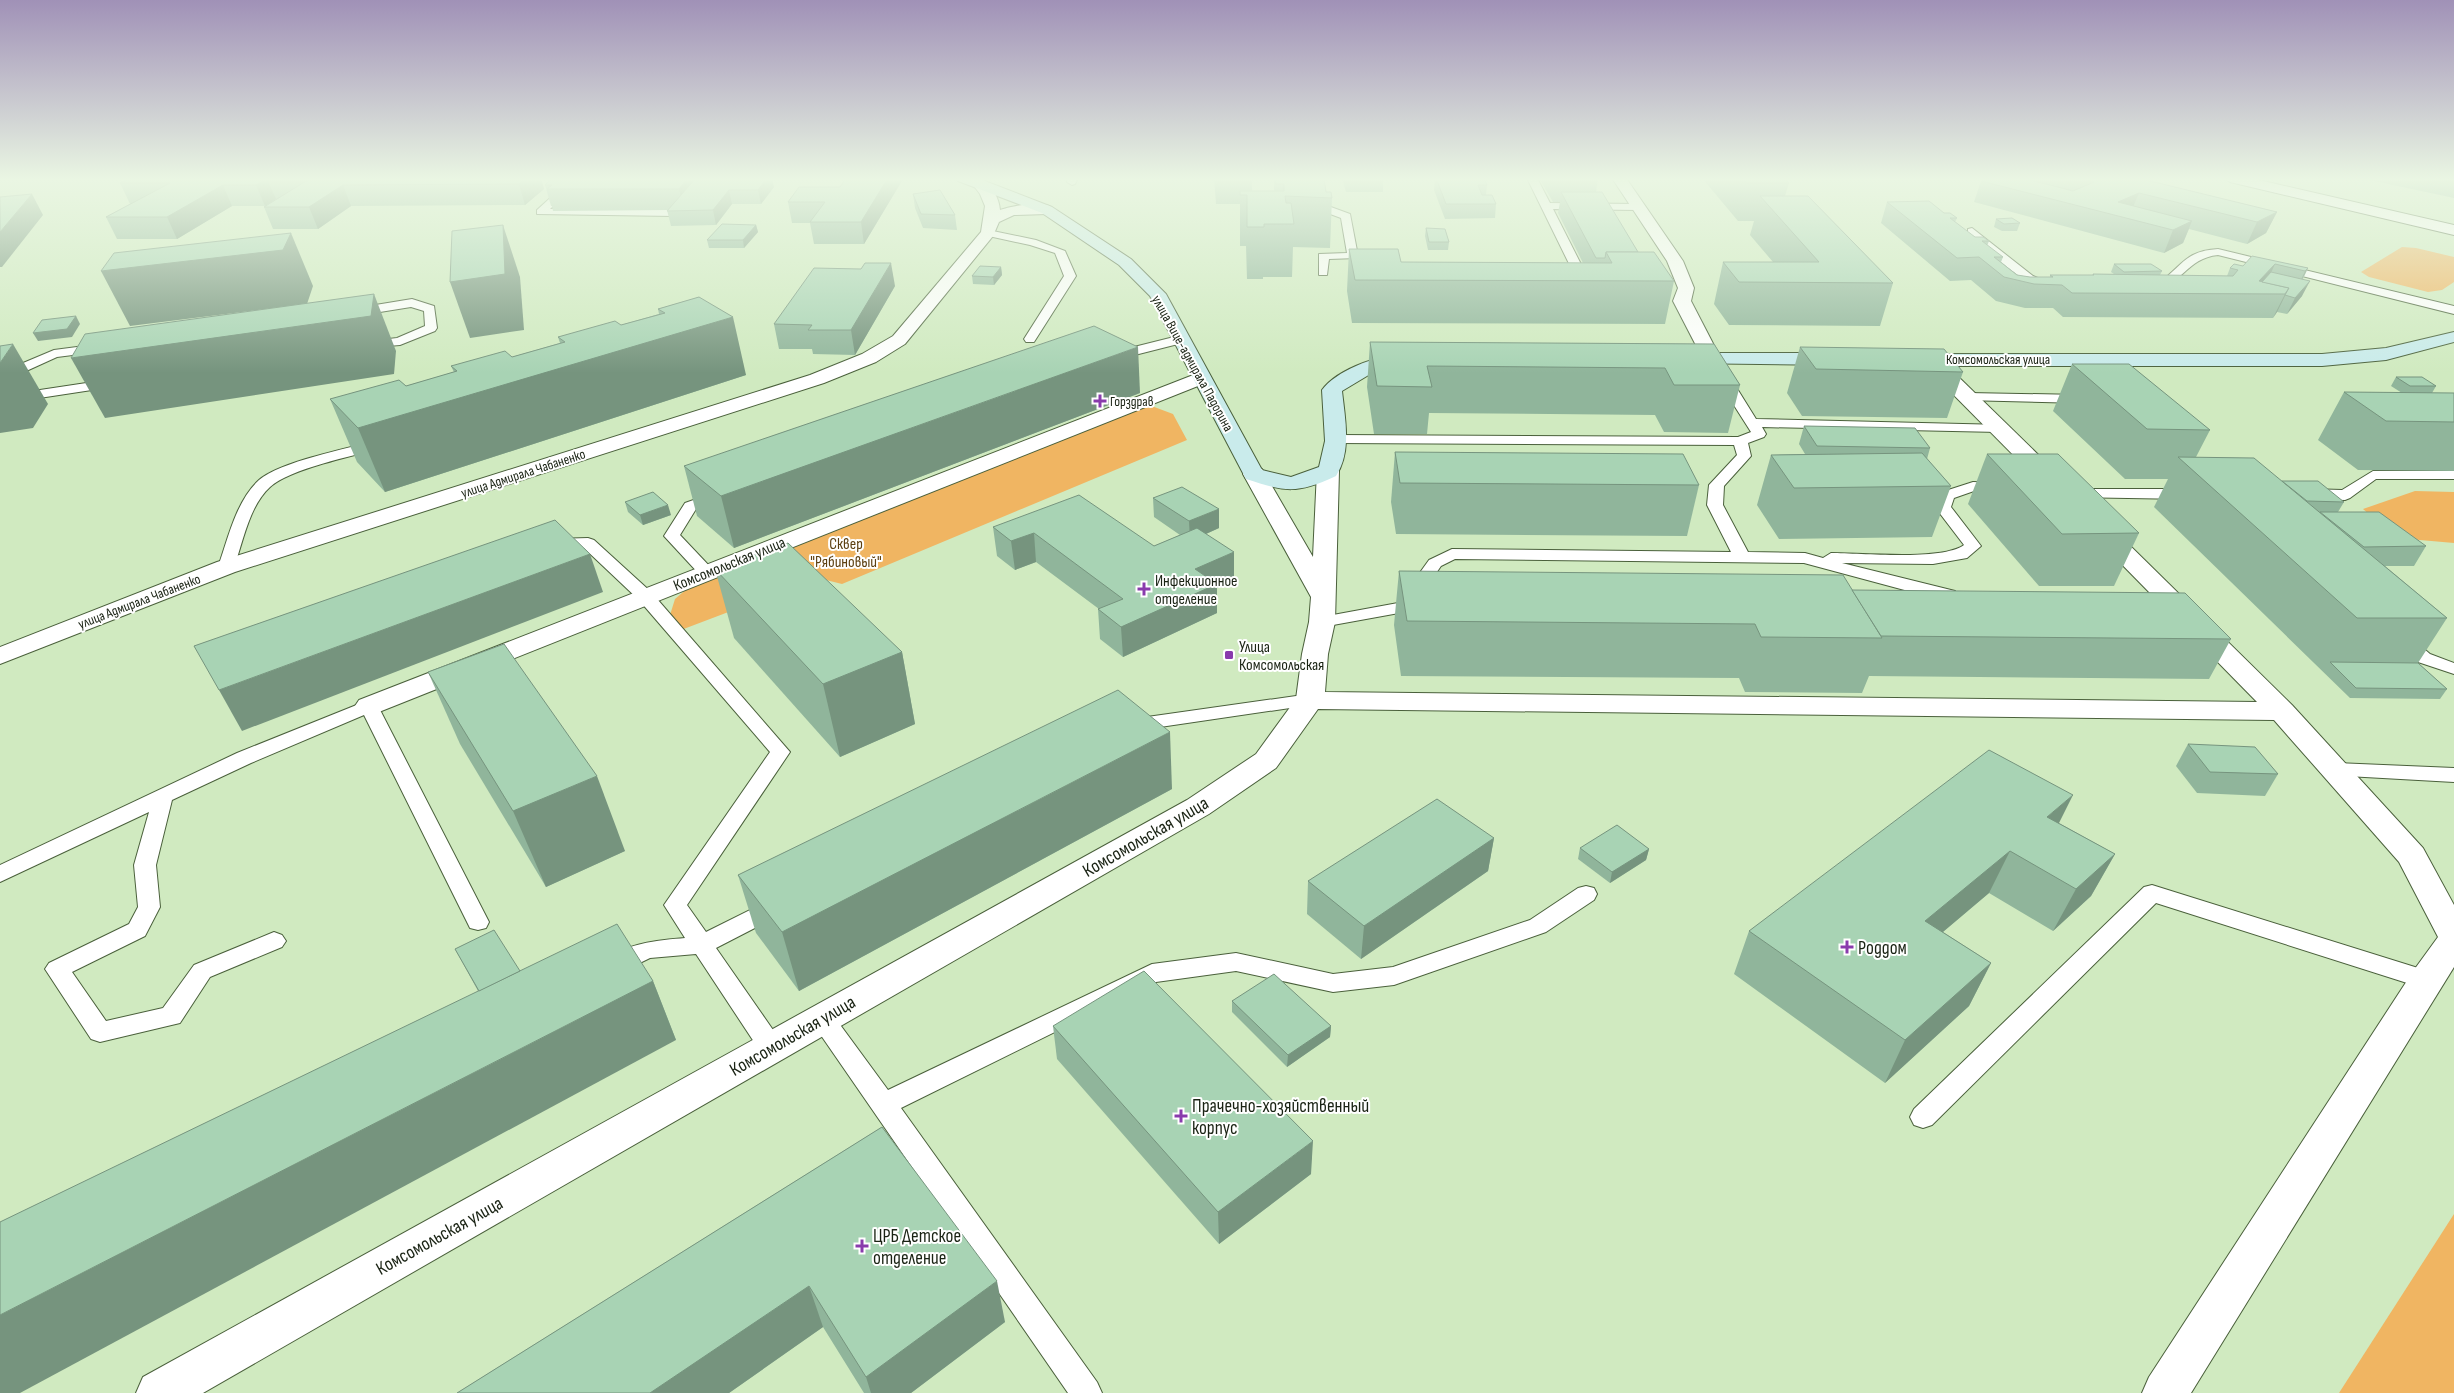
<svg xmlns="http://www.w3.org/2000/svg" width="2454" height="1393" font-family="'Sofia Sans Condensed',sans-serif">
<rect width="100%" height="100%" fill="#d0eac0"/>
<g fill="#f0b562">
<polygon points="2402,247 2416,248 2454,257 2454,282 2442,290 2428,292 2369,277 2361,272"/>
<polygon points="1149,405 1173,414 1187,440 842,584 818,578 681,630 670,615 675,599 689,587"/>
<polygon points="2415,491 2454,492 2454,543 2397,538 2363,509"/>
<polygon points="2454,1214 2454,1393 2339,1393"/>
</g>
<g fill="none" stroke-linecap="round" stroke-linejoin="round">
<defs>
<g id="lane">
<polygon points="572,178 583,178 550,209 674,210 679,213 674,216 537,214 537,210"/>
<polygon points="1068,178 1078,178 1075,184 1072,185 1067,182"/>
<polygon points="1274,178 1284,178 1287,191 1350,214 1358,256 1357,258 1329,259 1327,275 1319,275 1319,254 1347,253 1341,218 1279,195"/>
<polygon points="1527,178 1537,178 1550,203 1638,204 1643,207 1638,210 1553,209 1591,284 1589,286 1585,287 1579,284"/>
<path d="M1972,228L2033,276L2054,285V289C2032,295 1985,247 1968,233V229Z"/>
<polygon points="988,230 1036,240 1065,251 1076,276 1034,342 1026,342 1024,339 1064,276 1055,253 1030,245 984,235 983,233"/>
<path d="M2218,249L2454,306V314L2218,255C2187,258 2181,285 2155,291L2149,288C2153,284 2159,284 2163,280C2184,263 2187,251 2218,249Z"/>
<polygon points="412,299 434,306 437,328 435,331 400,345 363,348 361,345 363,342 397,338 425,326 424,311 411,307 355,316 349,312 351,309"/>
<polygon points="1182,335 1186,336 1188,339 1186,342 1115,360 1109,356 1110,353"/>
<polygon points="100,344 106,348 104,351 57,357 24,372 0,376 0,368 16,366 54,350"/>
<path d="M1723,373L1728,374L1756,419L2004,425L2006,428L2004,431L1999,432L1762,427L1766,434L1764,437L1748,443L1751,456L1724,486L1723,505L1748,552L1805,553L1823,558L1831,553C1861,553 1942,561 1964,545L1935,507L1942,492L1973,482L2004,483L2007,486L2004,489L1974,491L1954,498L1951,507L1981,546L1967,558L1933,564L1842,563L1955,591L1957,595L1955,599H1938L1804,563L1455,559L1441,566L1410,611L1322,627L1316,626L1313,622L1316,618L1322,617L1398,603L1429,560L1452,549L1731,552L1707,505L1709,485L1737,455L1734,445L1337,443L1330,439L1337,435L1738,437L1751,432L1716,377Z"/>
<polygon points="113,379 118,380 120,383 118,386 0,404 0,396"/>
<polygon points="1968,393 2082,395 2089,399 2082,403 1963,400 1961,397 1963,394"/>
<path d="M376,441L383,445L381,448C354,456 289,469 270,487C249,506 243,542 234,567L232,570H220L218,567C228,539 236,501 259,480C280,462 348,448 376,441Z"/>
<polygon points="2373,471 2454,471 2454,479 2376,479 2350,498 2345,500 2309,499 2301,494 2309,489 2342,490"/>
<polygon points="2074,489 2187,489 2195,494 2187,499 2069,497 2066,494 2069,491"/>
<polygon points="719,491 724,493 727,496 724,499 696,509 680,535 715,572 713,576 701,576 664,536 685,503"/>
<path d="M588,538L594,540L651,592L790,752L687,905L706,932L766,902L774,900L782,902L785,908L782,914L716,948L780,1040L783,1047L780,1054L771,1057L762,1054L696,954L650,958L615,975L607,972L603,966C616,943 662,940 685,938L664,905L770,752L639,600L584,548L554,549L546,544L554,539Z"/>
<polygon points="2403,635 2409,636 2430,654 2454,663 2454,674 2418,662 2394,640 2397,636"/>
<polygon points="1310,694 1317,696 1319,700 1317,704 1133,731 1126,729 1123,725 1126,721 1133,719"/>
<polygon points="369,700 376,702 378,706 489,922 486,928 478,930 470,928 364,715 251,763 172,800 156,865 160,907 145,936 72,972 106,1021 163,1008 194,965 274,932 282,935 286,941 282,947 210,977 180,1023 100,1042 91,1039 45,969 49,963 129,924 138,907 134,865 149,812 0,882 0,865 237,753"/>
<polygon points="2336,763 2454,768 2454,782 2329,775 2326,770 2329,765"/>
<polygon points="2152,885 2434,973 2438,980 2434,987 2426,989 2156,903 1932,1125 1923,1128 1914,1125 1910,1117 1914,1109 2144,887"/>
<polygon points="1586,886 1594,888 1597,894 1594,900 1546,932 1394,985 1333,992 1236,971 1156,982 901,1108 1097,1382 1102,1393 1068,1393 809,1018 812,1011 821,1008 830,1011 888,1090 1152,964 1236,953 1333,974 1393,967 1530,920 1578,888"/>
</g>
<g id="street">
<polygon points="1612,178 1626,178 1683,261 1694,288 1691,301 1721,359 1719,363 1705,363 1703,359 1673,301 1678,288 1667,261"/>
<polygon points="2223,178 2250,178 2454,225 2454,235 2230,182"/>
<path d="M973,179H983C992,188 999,197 1000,210C1011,206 1047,199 1054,210L1047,214L1014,215L999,222L993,236L905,344L876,362L824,383L235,572L0,664V647L217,562L810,375L862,354L893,336L981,232L985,206L980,194L971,182Z"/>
<polygon points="1931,355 1938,357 2059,475 2062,480 2059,485 2051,487 2043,485 1924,365 1922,361 1924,357"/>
<polygon points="1201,372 1208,374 1211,378 1208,382 379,712 369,715 359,712 355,706 359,700"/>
<polygon points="1328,464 1336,466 1339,471 1335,622 1328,654 1325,692 2257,702 2093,535 2089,530 2093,525 2101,523 2109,525 2292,705 2423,848 2454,905 2454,967 2191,1393 2142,1393 2149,1377 2414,970 2438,937 2399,862 2274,720 1318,709 1276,768 1209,814 203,1393 136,1393 143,1377 1187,800 1256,754 1296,699 1302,654 1309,622 1311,597 1243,474 1246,469 1254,467 1262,469 1313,557 1317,471 1320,466"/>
</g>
<g id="secondary">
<path d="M956,178H977L1052,207L1131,259L1166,294L1262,470L1291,477L1319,467L1325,441L1322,390C1337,369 1387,350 1412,356L1414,360L1412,364L1372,373L1342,391C1345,419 1352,451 1336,476C1297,494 1286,492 1246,479L1150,296L1119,265L1042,213L958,181Z"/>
<polygon points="2454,332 2454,342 2386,360 2322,366 1915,366 1908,364 1906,360 1908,356 1915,354 2322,354 2386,348"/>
<polygon points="1685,353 1835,353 1842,355 1844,359 1842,363 1835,365 1678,363 1676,359 1678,355"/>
</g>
</defs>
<use href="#lane" stroke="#4a603b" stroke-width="2"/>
<use href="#street" stroke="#4a603b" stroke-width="2"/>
<use href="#secondary" stroke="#4a603b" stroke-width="2"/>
<use href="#lane" fill="#fff" fill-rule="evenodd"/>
<use href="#street" fill="#fff" fill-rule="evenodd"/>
<use href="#secondary" fill="#c9ebeb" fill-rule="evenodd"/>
</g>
<g fill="#90b59b">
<polygon points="130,178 541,178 544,189 525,205 351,206 318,229 273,229 264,207 265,206 232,206 177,239 117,239 106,217 130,204 120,183"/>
<polygon points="1214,178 1252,178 1252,191 1274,191 1274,178 1324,178 1326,192 1332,198 1330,248 1293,247 1292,277 1263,277 1263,279 1247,279 1246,246 1240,246 1240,204 1216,204"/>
<polygon points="1342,178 1383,178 1383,192 1346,192"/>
<polygon points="1435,178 1484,178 1487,185 1486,195 1496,204 1495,218 1445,219 1434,190"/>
<polygon points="1539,178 1598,178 1596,192 1638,252 1674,281 1665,324 1352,323 1347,291 1349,249 1401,262 1583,263 1558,213 1560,202 1553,202"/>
<polygon points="1702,178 1784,178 1789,183 1785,196 1893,283 1880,326 1729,325 1714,304 1723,262 1773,262 1750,235 1754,221 1738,221"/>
<polygon points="1987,178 2138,178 2277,212 2266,233 2247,244 2189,229 2183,243 2164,253 1974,202 1981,181"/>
<polygon points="2360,178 2454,178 2454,198"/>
<polygon points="903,179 864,244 814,244 810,223 792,223 788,202 840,187"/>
<polygon points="545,185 774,187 761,204 732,204 716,225 671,226 667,210 553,211 552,206 551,206"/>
<polygon points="913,194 955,215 957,230 923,228 915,208"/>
<polygon points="1887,202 1944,213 1957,218 1955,222 1975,237 1989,241 1987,246 2003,257 2001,262 2017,275 2030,277 2050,277 2050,275 2092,275 2093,274 2114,274 2111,272 2114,264 2162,271 2160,275 2227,276 2230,268 2243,266 2252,256 2308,268 2303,279 2302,296 2287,314 2277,312 2273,318 2063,317 2053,308 2025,308 1996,301 1971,280 1950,281 1881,223"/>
<polygon points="1996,219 2020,223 2017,231 2002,231 1994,227"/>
<polygon points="756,225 758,232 744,248 709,248 707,240"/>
<polygon points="1426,228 1449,242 1448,250 1428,250 1425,236"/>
<polygon points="1001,267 1002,275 994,285 973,284 972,276"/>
<polygon points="895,286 855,355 813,354 812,349 779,349 774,324"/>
<polygon points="699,297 746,375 385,492 357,462 330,399 406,386 454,372 451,366 512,357 560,343 558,337 621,325 659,314 658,309"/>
<polygon points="1370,342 1714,344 1740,385 1728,433 1664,432 1655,415 1429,413 1427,434 1374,434 1367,387"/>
<polygon points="1800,347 1963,372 1947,418 1802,416 1787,393"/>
<polygon points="2072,364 2210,430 2196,457 2282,481 2344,502 2338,512 2426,546 2414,566 2385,566 2447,618 2418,663 2447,689 2440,699 2350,698 2154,507 2168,479 2125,479 2053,411"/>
<polygon points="2396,377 2436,386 2432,393 2454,393 2454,471 2358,470 2318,440 2344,392 2402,393 2391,386"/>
<polygon points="1140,393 734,548 697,516 684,466"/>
<polygon points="1804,426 1930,448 1927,459 1951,486 1932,537 1779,539 1757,505 1771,455 1805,454 1799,444"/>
<polygon points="1395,452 1699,485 1687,536 1396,534 1391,502"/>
<polygon points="1987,454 2139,533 2114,586 2039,586 1968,504"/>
<polygon points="1153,498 1219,528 1206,534 1234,581 1217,588 1217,613 1123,657 1100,639 1098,609 1099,609 1036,562 1015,570 997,556 993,527 1154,546 1180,535 1154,517"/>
<polygon points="625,502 671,515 643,525 628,512"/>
<polygon points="715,569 902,652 915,724 840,757 734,638"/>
<polygon points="1399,571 1852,590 2231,639 2209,679 1869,676 1862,693 1745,692 1739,678 1401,676 1394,625"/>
<polygon points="428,672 625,851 546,887 460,744"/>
<polygon points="2188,744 2278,774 2265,796 2197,793 2176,766"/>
<polygon points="1172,789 799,991 756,933 738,875"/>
<polygon points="2059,823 2115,854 2091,896 2053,931 1989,893 1943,932 1991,963 1969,1006 1885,1083 1734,974 1749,931"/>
<polygon points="1494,838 1488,871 1361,959 1307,914 1308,881"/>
<polygon points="1580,848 1649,849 1646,860 1610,883 1578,859"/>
<polygon points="455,949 520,971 653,981 676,1040 478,991"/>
<polygon points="1232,1001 1331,1026 1330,1037 1287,1067 1232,1012"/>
<polygon points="1053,1026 1311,1174 1219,1244 1057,1059"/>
<polygon points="882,1127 1005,1322 911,1393 864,1393 823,1327 729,1393 457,1393"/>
</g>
<g fill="#76947e">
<polygon points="526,178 541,178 544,189 525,205 519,184"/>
<polygon points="688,178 699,178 684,210 679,189"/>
<polygon points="767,178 772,178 774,187 761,204 758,190"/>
<polygon points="888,178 903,178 903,179 864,244 861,222"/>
<polygon points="267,179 276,199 265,206 256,185"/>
<polygon points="223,185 232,206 177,239 167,217"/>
<polygon points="343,185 351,206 318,229 309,207"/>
<polygon points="729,190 732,204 716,225 713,210"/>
<polygon points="2139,193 2130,214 2118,202"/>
<polygon points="32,194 43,215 2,267 0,267 0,232"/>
<polygon points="2277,212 2266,233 2247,244 2257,222"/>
<polygon points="2192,221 2183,243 2164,253 2173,230"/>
<polygon points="503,225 520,277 524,330 470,338 450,282"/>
<polygon points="756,225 758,232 744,248 743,240"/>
<polygon points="291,233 313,286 307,304 130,326 101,271"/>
<polygon points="891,263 895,286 855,355 851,330"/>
<polygon points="2275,264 2264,288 2259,281"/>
<polygon points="1001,267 1002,275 994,285 993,277"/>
<polygon points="2308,268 2296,291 2294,295 2305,271"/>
<polygon points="2310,281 2302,296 2287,314 2295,298"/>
<polygon points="2289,288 2277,312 2273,318 2285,294"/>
<polygon points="374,294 396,351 394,374 105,418 71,358"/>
<polygon points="76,316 80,324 72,337 38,341 33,333"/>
<polygon points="733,317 746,375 385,492 358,428"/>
<polygon points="13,344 48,404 33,428 0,433 0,363"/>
<polygon points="1138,347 1140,393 734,548 721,496"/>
<polygon points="668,505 671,515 643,525 640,515"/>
<polygon points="1219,509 1219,528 1190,541 1189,521"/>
<polygon points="1034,533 1036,562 1015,570 1011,541"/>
<polygon points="1234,552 1234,581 1217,588 1217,613 1123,657 1121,627 1195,569"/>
<polygon points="590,554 603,592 242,731 219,690"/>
<polygon points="902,652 915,724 840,757 823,684"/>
<polygon points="1170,732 1172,789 799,991 782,932"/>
<polygon points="597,776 625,851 546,887 513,811"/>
<polygon points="2073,795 2052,837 2047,817"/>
<polygon points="1494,838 1488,871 1361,959 1364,926"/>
<polygon points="1649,849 1646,860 1610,883 1612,872"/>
<polygon points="2010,851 1989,893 1906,963 1925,921"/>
<polygon points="2115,854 2091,896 2053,931 2076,889"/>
<polygon points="1991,963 1969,1006 1885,1083 1905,1040"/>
<polygon points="653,981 676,1040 20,1393 0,1393 0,1315"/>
<polygon points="1331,1026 1330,1037 1287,1067 1288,1055"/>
<polygon points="1313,1141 1311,1174 1219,1244 1218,1212"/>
<polygon points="997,1281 1005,1322 911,1393 871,1393 866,1377"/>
<polygon points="809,1286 823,1327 729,1393 650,1393"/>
</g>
<g fill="#a8d3b4" stroke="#76947e">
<polygon points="130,178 526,178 519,184 343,185 309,207 264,207 311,178 267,179 256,185 223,185 167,217 106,217 170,183 120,183"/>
<polygon points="552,178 688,178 679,189 547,189 552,185 545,185"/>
<polygon points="696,178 767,178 758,190 729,190 713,210 667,211"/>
<polygon points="846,178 888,178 861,222 810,222 825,202 788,202 799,187 840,187"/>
<polygon points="1275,178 1324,178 1326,192 1331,192 1332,198 1285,196 1286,203 1291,203 1294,224 1264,224 1264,227 1247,227 1247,195 1240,195 1240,191 1284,191 1284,184 1276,184"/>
<polygon points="1436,178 1484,178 1487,185 1478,185 1482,195 1492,195 1496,204 1446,204"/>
<polygon points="1743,178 1784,178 1789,183 1747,183"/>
<polygon points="1987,178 2023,178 2073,191 2094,182 2080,178 2138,178 2277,212 2257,222 2139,193 2118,202 2192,221 2173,230 1981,181"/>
<polygon points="940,190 955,215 921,214 913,194"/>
<polygon points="1561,192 1602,192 1638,252 1606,252 1605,258 1596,258"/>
<polygon points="32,194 0,232 0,197"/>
<polygon points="1760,196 1808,196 1893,283 1739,282 1723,262 1819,262"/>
<polygon points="1929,201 1944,213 1950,213 1957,218 1950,218 1975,237 1983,237 1989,241 1982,241 2003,257 1994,257 2017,275 2030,277 2053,277 2050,275 2094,275 2093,274 2233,276 2238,270 2230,268 2234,264 2243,266 2252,256 2308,268 2305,271 2275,264 2259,281 2289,288 2285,294 2072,293 2062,285 2034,284 2004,277 1979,257 1957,258 1887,202"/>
<polygon points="2012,218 2020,223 2004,224 1996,219"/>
<polygon points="722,224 756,225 743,240 707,240"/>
<polygon points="503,225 505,274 450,282 452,231"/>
<polygon points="1426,228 1445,229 1449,242 1429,242"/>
<polygon points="291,233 283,250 101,271 114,253"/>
<polygon points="1349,249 1398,249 1401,262 1612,263 1606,252 1654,252 1674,281 1355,280"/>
<polygon points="865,263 891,263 851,330 808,330 812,325 774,324 814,268 861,269"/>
<polygon points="2114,264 2151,264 2162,271 2124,272"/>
<polygon points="980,266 1001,267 993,277 972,276"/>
<polygon points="2271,272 2310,281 2295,298 2285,295 2289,288 2262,282"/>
<polygon points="374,294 371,316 71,358 85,334"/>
<polygon points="699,297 733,317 358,428 330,399 399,380 406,386 457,371 451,366 505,351 512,357 565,342 558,337 615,321 621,325 665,313 658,309"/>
<polygon points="76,316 67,329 33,333 42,320"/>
<polygon points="1094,326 1138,347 721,496 684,466"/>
<polygon points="1370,342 1714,344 1740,385 1674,385 1665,368 1427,366 1432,387 1377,386"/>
<polygon points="13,344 0,363 0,346"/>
<polygon points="1800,347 1944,349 1963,372 1816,369"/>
<polygon points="2072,364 2129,364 2210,430 2147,429"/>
<polygon points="2396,377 2422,377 2436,386 2410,386"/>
<polygon points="2344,392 2454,393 2454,422 2386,421"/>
<polygon points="1804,426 1915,428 1930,448 1817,446"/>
<polygon points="1395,452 1683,454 1699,485 1400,483"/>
<polygon points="1922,453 1951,486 1794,488 1771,455"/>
<polygon points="1987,454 2058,454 2139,533 2062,534"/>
<polygon points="2178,457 2254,458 2447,618 2357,618"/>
<polygon points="2282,481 2318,481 2344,502 2307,501"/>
<polygon points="1182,487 1219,509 1189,521 1153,498"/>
<polygon points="653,492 668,505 640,515 625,502"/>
<polygon points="1079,495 1154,546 1197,528 1234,552 1195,569 1217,584 1121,627 1098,609 1123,599 1034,533 1011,541 993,527"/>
<polygon points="2320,512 2379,512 2426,546 2364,547"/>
<polygon points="555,520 590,554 219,690 194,646"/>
<polygon points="788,543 902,652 823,684 715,569"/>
<polygon points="1399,571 1843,575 1882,638 1761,637 1755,624 1407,621"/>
<polygon points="1852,590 2185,593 2231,639 1881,636"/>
<polygon points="504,644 597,776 513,811 428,672"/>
<polygon points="2330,662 2418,663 2447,689 2356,688"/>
<polygon points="1118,690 1170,732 782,932 738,875"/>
<polygon points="2188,744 2255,747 2278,774 2210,772"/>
<polygon points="1989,750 2073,795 2047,817 2115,854 2076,889 2010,851 1925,921 1991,963 1905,1040 1749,931"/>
<polygon points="1437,799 1494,838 1364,926 1308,881"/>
<polygon points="1617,825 1649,849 1612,872 1580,848"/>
<polygon points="617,924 653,981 0,1315 0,1222"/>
<polygon points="494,930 520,971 479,991 455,949"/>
<polygon points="1144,971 1313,1141 1218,1212 1053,1026"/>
<polygon points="1274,974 1331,1026 1288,1055 1232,1001"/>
<polygon points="882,1127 997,1281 866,1377 809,1286 650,1393 457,1393"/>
</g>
<linearGradient id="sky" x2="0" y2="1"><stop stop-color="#a091b7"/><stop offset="0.48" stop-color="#eaf6e3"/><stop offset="1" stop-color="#eaf6e3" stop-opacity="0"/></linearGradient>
<rect width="2454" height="373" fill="url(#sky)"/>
<g fill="#893bac" stroke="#fff" stroke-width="2">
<path d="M1097.5 393.5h5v5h5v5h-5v5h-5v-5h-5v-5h5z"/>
<path d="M1141.5 581.5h5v5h5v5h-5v5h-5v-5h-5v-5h5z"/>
<rect x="1224" y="650" width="10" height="10" rx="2.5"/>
<path d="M1844.5 939.5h5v5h5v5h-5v5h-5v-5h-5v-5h5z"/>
<path d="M1178.5 1108.5h5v5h5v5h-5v5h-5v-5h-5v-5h5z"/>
<path d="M859.5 1238.5h5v5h5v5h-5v5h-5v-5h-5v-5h5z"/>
</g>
<g text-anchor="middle" stroke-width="4" stroke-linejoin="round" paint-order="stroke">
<g font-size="14" fill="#1a2314" stroke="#fff">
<text x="1998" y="364">Комсомольская улица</text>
<text transform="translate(1193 363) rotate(61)" y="5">улица Вице-адмирала Падорина</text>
<text transform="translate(523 473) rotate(-18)" y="5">улица Адмирала Чабаненко</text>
<text transform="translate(139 601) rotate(-21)" y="5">улица Адмирала Чабаненко</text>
</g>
<g font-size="14" fill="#1a2314" stroke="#fff" text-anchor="start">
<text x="1110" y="406">Горздрав</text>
</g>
<g font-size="16" fill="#5d4012" stroke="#fff">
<text x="846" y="549">Сквер<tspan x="846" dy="18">"Рябиновый"</tspan></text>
</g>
<g font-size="16" fill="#1a2314" stroke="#fff">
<text transform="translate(729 563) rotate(-22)" y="6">Комсомольская улица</text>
</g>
<g font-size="16" fill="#1a2314" stroke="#fff" text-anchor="start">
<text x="1155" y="586">Инфекционное<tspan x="1155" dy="18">отделение</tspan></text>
<text x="1239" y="652">Улица<tspan x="1239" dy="18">Комсомольская</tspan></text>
</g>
<g font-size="19" fill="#1a2314" stroke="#fff">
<text transform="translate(1145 836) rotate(-30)" y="7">Комсомольская улица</text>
<text transform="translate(792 1035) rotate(-30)" y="7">Комсомольская улица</text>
<text transform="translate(439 1235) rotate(-29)" y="7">Комсомольская улица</text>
</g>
<g font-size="19" fill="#1a2314" stroke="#fff" text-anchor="start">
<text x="1858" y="954">Роддом</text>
<text x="1192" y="1112">Прачечно-хозяйственный<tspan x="1192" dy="22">корпус</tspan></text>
<text x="873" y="1242">ЦРБ Детское<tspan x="873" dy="22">отделение</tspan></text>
</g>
</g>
</svg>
